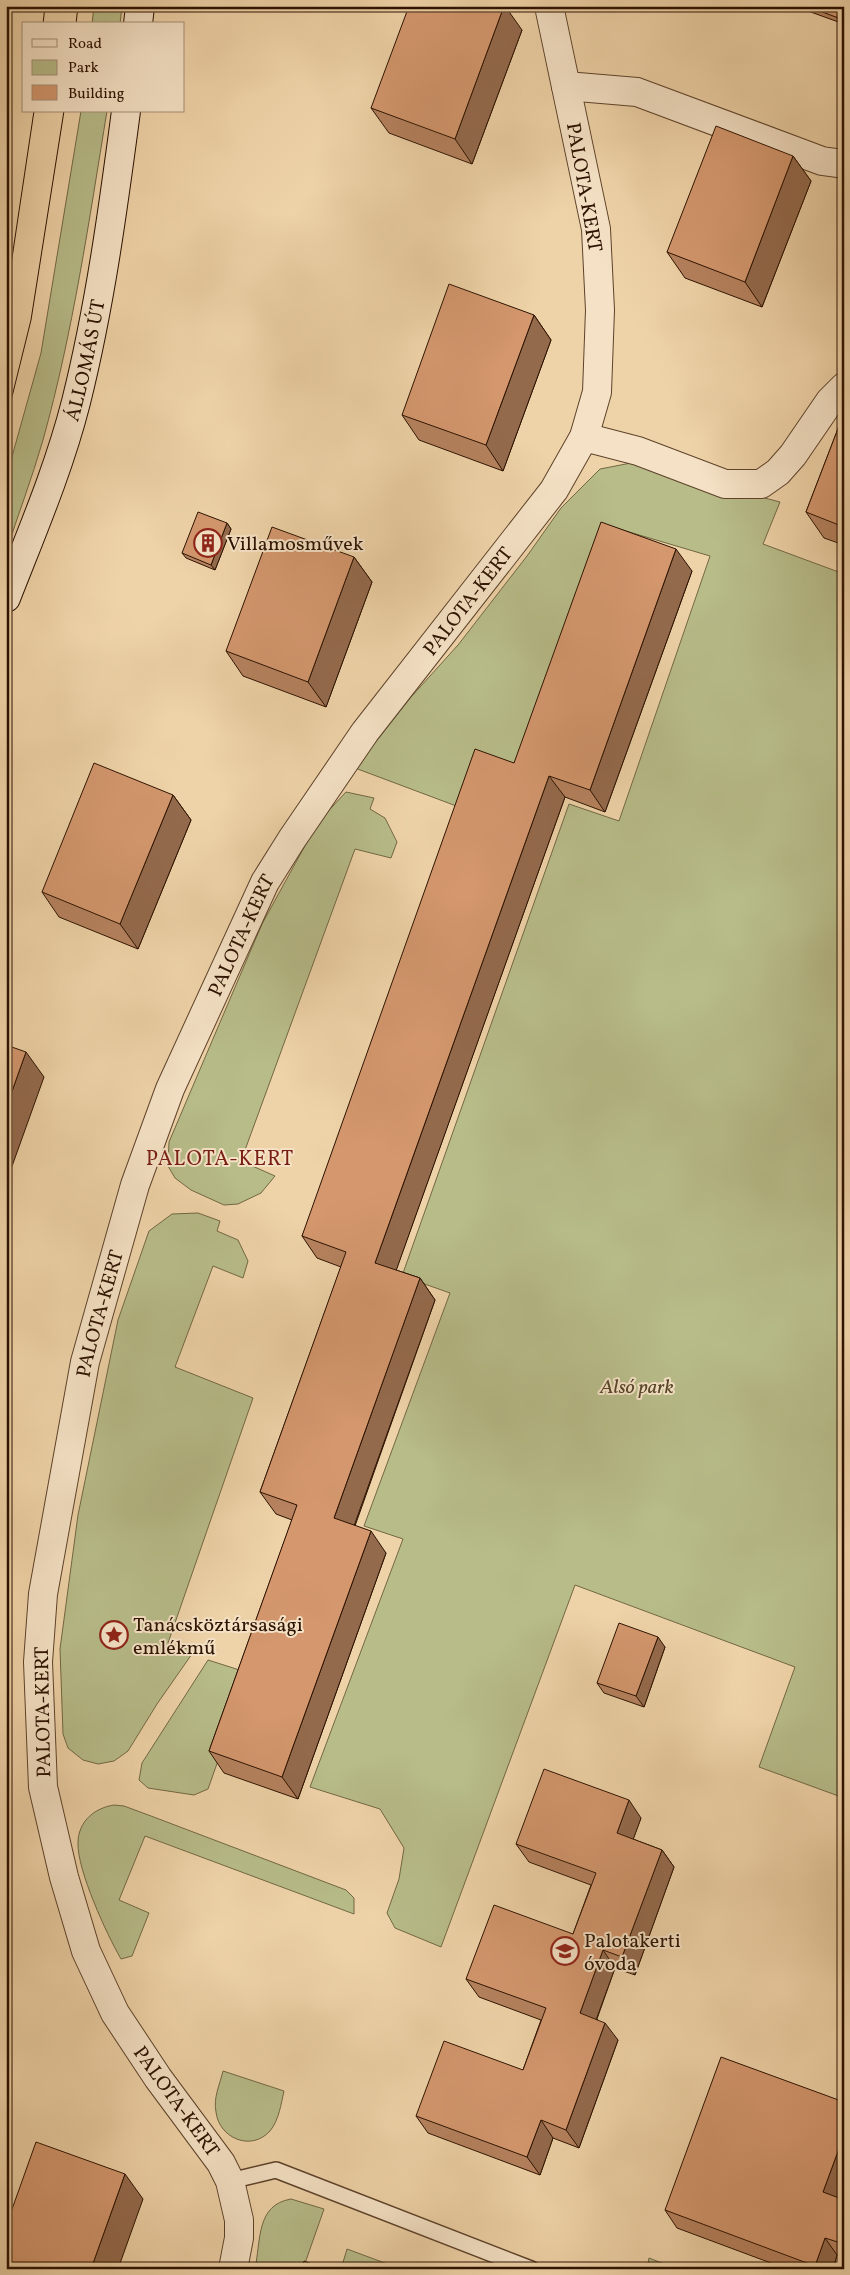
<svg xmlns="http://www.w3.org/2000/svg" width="850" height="2275" font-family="Vollkorn,serif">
<rect width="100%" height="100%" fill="#efd3a8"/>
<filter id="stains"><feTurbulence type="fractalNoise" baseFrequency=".004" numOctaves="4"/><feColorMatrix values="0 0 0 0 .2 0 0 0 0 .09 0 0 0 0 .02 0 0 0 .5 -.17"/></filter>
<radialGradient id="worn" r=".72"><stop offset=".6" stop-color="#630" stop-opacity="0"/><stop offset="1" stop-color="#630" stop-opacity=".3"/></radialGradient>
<g fill="#b7bc89" stroke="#726744">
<polygon points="94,6 122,6 120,24 92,24"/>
<path d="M81,111H107C89,221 73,332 43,440C32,478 18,515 6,552V478L41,353Z"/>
<polygon points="631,463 780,502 763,544 844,574 844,1798 759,1767 795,1667 575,1585 441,1947 395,1928 387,1913 399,1879 404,1848 380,1809 310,1787 403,1539 364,1526 450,1293 402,1276 569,804 619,821 710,556 609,526 535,769 459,807 355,768 411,697 458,645 527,556 561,508 600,469"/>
<polygon points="346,792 374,798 370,809 385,818 397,842 391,858 355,849 241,1161 275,1176 261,1193 238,1204 224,1205 191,1190 175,1178 168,1166 169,1142 262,924 318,822"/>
<polygon points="198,1213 220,1221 217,1231 238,1240 248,1261 243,1278 213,1266 175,1367 253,1398 168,1643 194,1651 157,1704 128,1751 114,1761 98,1764 83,1760 68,1748 63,1734 60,1649 78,1515 118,1320 149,1231 172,1214"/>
<polygon points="208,1660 249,1673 208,1789 194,1795 148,1788 139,1780 142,1763"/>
<path d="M114,1805L124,1806L151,1816L346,1890L354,1898V1914L145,1836L119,1900L149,1913L132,1956L121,1959C107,1935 77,1870 78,1843C78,1822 94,1808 114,1805Z"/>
<path d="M223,2071L284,2091C281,2104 279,2120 270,2131C251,2152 219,2138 216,2112C213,2098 220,2084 223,2071Z"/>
<path d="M291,2199L324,2209L303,2269H255C261,2240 256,2205 291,2199Z"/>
<polygon points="347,2249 401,2269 341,2269"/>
<polygon points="649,2258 677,2269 647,2269"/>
</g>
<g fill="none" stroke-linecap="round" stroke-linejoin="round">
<defs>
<polyline id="service" points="230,2181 276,2170 531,2269"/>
<g id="minor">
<polyline points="566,86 637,92 822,161 844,164"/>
<polyline points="584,437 638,451 725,484 761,484 778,472 793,455 830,401 844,387"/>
<path id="s1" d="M233,2269L239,2238V2220L230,2181L221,2163L158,2078L115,2013L86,1951L64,1877L43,1787L38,1662L43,1594L85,1362L135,1185L170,1089L265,882L292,839L365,732L554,490L584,437L597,392L600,310L596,229L549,6"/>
</g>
<g id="secondary">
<polyline points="138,24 140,6"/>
<path id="s2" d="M6,598C31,534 59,469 76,402C100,306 113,209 126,111"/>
</g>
</defs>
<use href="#service" stroke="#5d422a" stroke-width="18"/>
<use href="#minor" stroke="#5d422a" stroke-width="30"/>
<use href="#secondary" stroke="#2c1200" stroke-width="30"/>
<use href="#service" stroke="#f5e2c6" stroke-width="15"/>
<use href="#minor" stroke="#f5e2c6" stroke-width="28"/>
<use href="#secondary" stroke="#f5e2c6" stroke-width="28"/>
<g stroke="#2c1200" stroke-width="1">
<polyline points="43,24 45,6"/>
<polyline points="76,24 78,6"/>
<polyline points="6,298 34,111"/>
<polyline points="6,421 31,320 64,111"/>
</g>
</g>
<g fill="#b6825f" stroke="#2c1200">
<polygon points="794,6 844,6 844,24"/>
<polygon points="522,30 472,164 389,133 371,108"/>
<polygon points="793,156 811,181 762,307 685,278 667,252"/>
<polygon points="534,315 551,340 503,471 419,440 402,415"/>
<polygon points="844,413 844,545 824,538 806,512"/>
<polygon points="227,523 231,529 215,570 186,558 182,553"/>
<polygon points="354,557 372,582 326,707 243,676 226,651"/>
<polygon points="692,571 605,812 565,797 396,1270 420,1278 435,1300 355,1526 386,1553 298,1799 224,1773 209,1751 292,1520 276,1514 260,1492 341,1267 317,1258 302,1236 514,763"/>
<polygon points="173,795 191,820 138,949 59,917 42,892"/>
<polygon points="665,1647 644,1707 604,1693 597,1683"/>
<polygon points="641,1818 633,1839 662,1850 674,1867 635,1975 615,1968 597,2019 618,2040 579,2148 553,2138 540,2175 428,2133 416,2116 523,2070 541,2020 479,1997 466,1979 573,1934 591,1885 529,1862 516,1844"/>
<polygon points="839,2199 841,2201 844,2202 844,2258 837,2255 833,2269 787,2269 677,2228 665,2210"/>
</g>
<g fill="#946a4d" stroke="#2c1200">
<polygon points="504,6 505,6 522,30 472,164 455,139"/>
<polygon points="793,156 811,181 762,307 745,282"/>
<polygon points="534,315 551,340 503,471 486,445"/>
<polygon points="227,523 231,529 215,570 211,565"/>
<polygon points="676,549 692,571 605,812 590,790"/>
<polygon points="354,557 372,582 326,707 308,682"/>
<polygon points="549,776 565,797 391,1285 375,1263"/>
<polygon points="173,795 191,820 138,949 120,924"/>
<polygon points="26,1052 44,1077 6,1183 6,1108"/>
<polygon points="420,1278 435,1300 349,1540 334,1518"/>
<polygon points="371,1531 386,1553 298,1799 282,1777"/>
<polygon points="658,1637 665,1647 644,1707 636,1696"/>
<polygon points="629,1800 641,1818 629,1851 617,1833"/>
<polygon points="662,1850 674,1867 635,1975 622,1957"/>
<polygon points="603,1950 615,1968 592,2031 580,2013"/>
<polygon points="605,2023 618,2040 579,2148 566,2130"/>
<polygon points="541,2120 553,2138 540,2175 527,2157"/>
<polygon points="844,2135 844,2187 839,2199 844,2205 823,2192"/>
<polygon points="125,2174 143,2199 118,2269 91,2269"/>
<polygon points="825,2238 837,2255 833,2269 817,2269 815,2266"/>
</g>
<g fill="#d4976e" stroke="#2c1200">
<polygon points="409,6 504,6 455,139 371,108"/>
<polygon points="806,6 844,6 844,20"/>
<polygon points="716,126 793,156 745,282 667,252"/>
<polygon points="449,284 534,315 486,445 402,415"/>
<polygon points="844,413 844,527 806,512"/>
<polygon points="198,512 227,523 211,565 182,553"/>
<polygon points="601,522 676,549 590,790 549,776 375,1263 420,1278 334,1518 371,1531 282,1777 209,1751 297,1505 260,1492 346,1252 302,1236 475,749 514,763"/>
<polygon points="272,527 354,557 308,682 226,651"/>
<polygon points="94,763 173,795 120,924 42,892"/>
<polygon points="6,1045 26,1052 6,1108"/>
<polygon points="619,1623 658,1637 636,1696 597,1683"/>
<polygon points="544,1769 629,1800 617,1833 662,1850 622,1957 603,1950 580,2013 605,2023 566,2130 541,2120 527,2157 416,2116 444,2041 523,2070 546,2008 466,1979 494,1905 573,1934 596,1873 516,1844"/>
<polygon points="721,2057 844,2102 844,2135 823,2192 839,2198 838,2200 844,2202 844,2244 825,2238 815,2266 665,2210"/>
<polygon points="36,2142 125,2174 91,2269 6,2269 6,2226"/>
<polygon points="304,2261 325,2269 301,2269"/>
</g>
<defs>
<symbol id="building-ring" viewBox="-11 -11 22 22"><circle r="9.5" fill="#f5e2c6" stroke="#8f2418" stroke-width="1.5"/><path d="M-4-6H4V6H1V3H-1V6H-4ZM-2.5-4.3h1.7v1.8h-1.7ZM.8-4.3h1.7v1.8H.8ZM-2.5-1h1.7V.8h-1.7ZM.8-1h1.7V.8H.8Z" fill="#8f2418"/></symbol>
<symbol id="sight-ring" viewBox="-11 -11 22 22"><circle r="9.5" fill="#f5e2c6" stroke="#8f2418" stroke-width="1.5"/><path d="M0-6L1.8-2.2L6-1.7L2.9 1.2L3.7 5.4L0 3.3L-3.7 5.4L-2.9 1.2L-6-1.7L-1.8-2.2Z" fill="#8f2418"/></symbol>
<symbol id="school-ring" viewBox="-11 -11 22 22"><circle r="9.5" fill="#f5e2c6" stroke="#8f2418" stroke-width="1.5"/><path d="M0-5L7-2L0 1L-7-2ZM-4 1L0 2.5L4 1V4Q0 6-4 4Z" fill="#8f2418"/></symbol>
</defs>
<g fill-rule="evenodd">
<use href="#building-ring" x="192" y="527" width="32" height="32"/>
<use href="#sight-ring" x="98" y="1619" width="32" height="32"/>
<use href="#school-ring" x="549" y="1935" width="32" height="32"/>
</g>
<g text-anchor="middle" stroke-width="4" stroke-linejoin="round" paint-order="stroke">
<g font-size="20" fill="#2c1200" stroke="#f5e2c6">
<text transform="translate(585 187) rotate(80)" y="7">PALOTA-KERT</text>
<text dy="7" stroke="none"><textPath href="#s2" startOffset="251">ÁLLOMÁS ÚT</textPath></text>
<text dy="7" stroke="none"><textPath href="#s1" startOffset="1821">PALOTA-KERT</textPath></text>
<text dy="7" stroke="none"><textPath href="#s1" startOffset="1416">PALOTA-KERT</textPath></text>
<text dy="7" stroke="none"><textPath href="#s1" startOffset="1011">PALOTA-KERT</textPath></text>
<text transform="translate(42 1712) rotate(-91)" y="7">PALOTA-KERT</text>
<text transform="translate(177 2101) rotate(54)" y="7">PALOTA-KERT</text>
</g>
<g font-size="20" fill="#2c1200" stroke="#f5e2c6" text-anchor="start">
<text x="227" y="550">Villamosművek</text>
<text x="133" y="1631">Tanácsköztársasági<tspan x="133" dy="23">emlékmű</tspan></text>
<text x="584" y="1947">Palotakerti<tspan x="584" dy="23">óvoda</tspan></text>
</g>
<g font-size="20" font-style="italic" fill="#564529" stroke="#f5e2c6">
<text x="637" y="1393">Alsó park</text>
</g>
<g font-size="21" letter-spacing="1" fill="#7a1f14" stroke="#f5e2c6">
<text x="220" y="1165">PALOTA-KERT</text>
</g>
</g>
<rect width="850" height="2275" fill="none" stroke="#efd3a8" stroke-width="25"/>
<rect x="8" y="8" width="835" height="2260" fill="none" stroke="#2c1200" stroke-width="2.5"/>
<rect x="12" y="12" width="825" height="2250" fill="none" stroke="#2c1200"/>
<rect x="22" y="22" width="162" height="90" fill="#f5e2c6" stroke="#a58f77"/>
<rect x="32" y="39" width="25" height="8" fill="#f5e2c6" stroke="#a58f77"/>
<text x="68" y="48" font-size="15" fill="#2c1200">Road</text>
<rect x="32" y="60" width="25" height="15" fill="#b7bc89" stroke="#a58f77"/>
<text x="68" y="72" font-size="15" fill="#2c1200">Park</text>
<rect x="32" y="85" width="25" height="15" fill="#d4976e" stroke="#a58f77"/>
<text x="68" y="98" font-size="15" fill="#2c1200">Building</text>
<rect width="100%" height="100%" filter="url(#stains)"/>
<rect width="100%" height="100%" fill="url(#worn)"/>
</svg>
